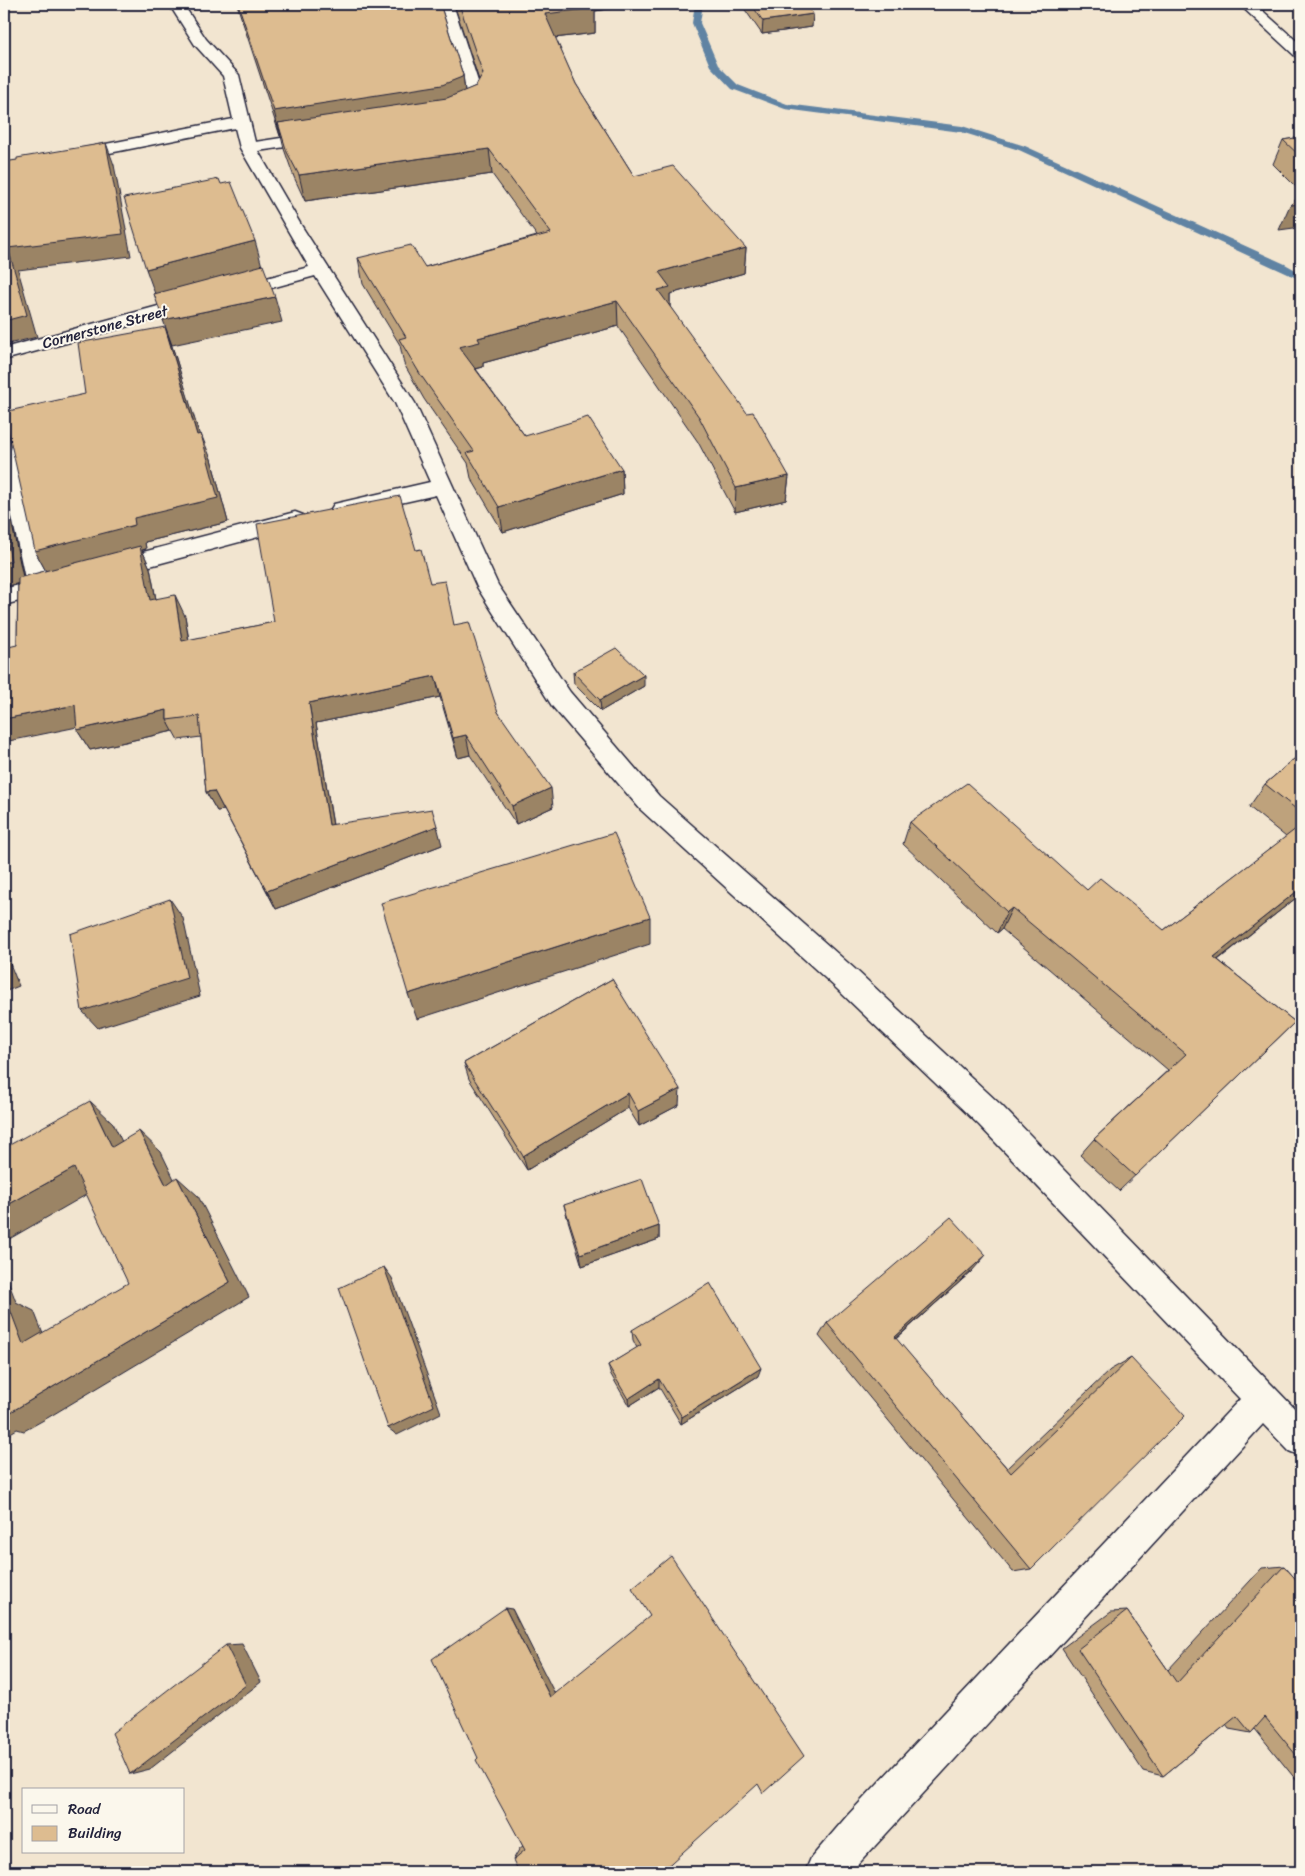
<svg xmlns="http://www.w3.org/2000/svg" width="1305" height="1876" font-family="Sriracha,sans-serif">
<rect width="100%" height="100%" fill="#f2e5d0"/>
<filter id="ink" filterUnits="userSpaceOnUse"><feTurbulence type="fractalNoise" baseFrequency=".02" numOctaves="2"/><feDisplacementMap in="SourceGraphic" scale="10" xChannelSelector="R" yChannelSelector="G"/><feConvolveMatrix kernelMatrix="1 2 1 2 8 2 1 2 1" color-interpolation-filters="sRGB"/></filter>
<g filter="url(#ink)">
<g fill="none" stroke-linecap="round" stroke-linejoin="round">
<polygon fill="#6083a3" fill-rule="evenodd" points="695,4 703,4 700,23 718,65 738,85 787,104 962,126 1025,146 1285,264 1301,273 1301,280 1019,150 961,132 785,109 732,89 710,66 692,23"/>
<defs>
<g id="minor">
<polygon points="169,4 183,4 206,39 239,75 255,142 320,132 326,133 328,137 326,141 320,142 258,151 301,225 415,403 498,585 570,692 659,796 856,970 1001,1105 1301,1415 1301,1456 1289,1451 1263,1424 851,1872 805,1872 811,1858 847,1816 1240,1399 979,1125 836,988 641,810 552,706 477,587 436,495 342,516 334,514 331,509 334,504 430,482 395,403 315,276 235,298 228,296 226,292 228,288 309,267 240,148 235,128 4,174 4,164 233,119 223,76 195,45"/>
<path d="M438,4H453L484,100C478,112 464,120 450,116L448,113C453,106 463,108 468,100Z"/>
<polygon points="1239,4 1255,4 1301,45 1301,58 1295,56"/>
<polygon points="195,296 202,298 205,302 202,306 4,360 4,348"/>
<polygon points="4,424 11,426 14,431 47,577 53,576 61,578 64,584 61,590 4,605 4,589 26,583 4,479"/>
<polygon points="295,512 303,515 306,520 303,525 109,577 101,575 98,569 101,563 109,561"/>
</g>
</defs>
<use href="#minor" stroke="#22223b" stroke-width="3"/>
<use href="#minor" fill="#fbf7ec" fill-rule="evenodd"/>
</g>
<g fill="#bea27c" stroke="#22223b">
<polygon points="237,4 440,4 463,75 465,91 476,86 479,80 454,4 621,4 621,7 595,11 595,33 555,38 576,84 634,176 746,248 744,273 670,294 670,307 789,476 786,500 735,512 698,442 618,326 483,363 483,367 476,369 525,436 622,469 623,494 503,532 471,478 468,463 424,399 404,364 400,345 363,284 358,258 425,267 537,236 492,174 305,201 294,177 284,149 281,136 280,136 240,14"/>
<polygon points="741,4 807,4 812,27 762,34"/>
<polygon points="1301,137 1301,192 1273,164 1283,140"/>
<polygon points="165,327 174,352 199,435 211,459 228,522 145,542 146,549 142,550 150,568 156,599 185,616 189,640 274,622 416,550 430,583 454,625 498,712 553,807 516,824 470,755 458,758 440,697 316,723 333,825 442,845 276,909 224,810 217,811 206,792 201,737 178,740 173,731 90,750 77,730 76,727 17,645 18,583 4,587 4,487 23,577 46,571 35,551 85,394"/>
<polygon points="573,672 644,686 601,711 574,684"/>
<polygon points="1301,753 1301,894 1218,960 1295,1022 1119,1191 1080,1155 1094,1139 1168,1070 1002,929 997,933 903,844 910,822 1087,890 1164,930 1286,837 1249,807 1265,784"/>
<polygon points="612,979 679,1105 639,1126 628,1108 527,1170 469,1079 464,1063"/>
<polygon points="564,1205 659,1226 659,1239 582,1266 567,1217"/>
<polygon points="972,1271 896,1339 1007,1468 1110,1370 1131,1358 1031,1569 1013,1572 819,1336 827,1323"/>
<polygon points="632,1330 758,1376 681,1424 659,1387 629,1406 610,1373 608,1365 637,1348 633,1340"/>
<polygon points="1284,1566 1301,1585 1301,1786 1255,1729 1251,1733 1229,1729 1226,1725 1163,1776 1143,1771 1062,1648 1111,1612 1127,1611 1168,1670 1262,1568"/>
<polygon points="512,1609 554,1694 758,1784 513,1860 520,1848 523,1846 478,1758"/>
</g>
<g fill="#9b8465" stroke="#22223b">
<polygon points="585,4 621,4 621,7 595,11 595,33 546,39 545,14"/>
<polygon points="813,14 812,27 762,34 763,21"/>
<polygon points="463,75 466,100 278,123 281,136 280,136 274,111"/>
<polygon points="106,143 114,165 131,256 18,270 37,337 4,345 4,321 8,248"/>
<polygon points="489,149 492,174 305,201 299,175"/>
<polygon points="1301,204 1301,227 1279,230 1290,205"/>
<polygon points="255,241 265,277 159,305 146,269"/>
<polygon points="746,248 744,273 670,294 670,312 658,315 659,272"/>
<polygon points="275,297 282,322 172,345 163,320"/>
<polygon points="617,301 618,326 483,363 483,367 463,372 459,347 478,338"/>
<polygon points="165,327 174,352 207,459 197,435"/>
<polygon points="201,434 211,459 228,522 145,542 146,549 142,550 150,568 160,621 150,600 48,575 35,551 134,518"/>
<polygon points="622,469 623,494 503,532 499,507"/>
<polygon points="789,476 786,500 735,512 736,488"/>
<polygon points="4,487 24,582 4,587"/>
<polygon points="175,595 185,616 192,662 182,641"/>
<polygon points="644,675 644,686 601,711 600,700"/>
<polygon points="435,676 440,697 316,723 336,844 329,825 309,703"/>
<polygon points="75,705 87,725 4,742 4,719"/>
<polygon points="167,710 167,720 173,731 90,750 77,730"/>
<polygon points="466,735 470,755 458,758 453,738"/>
<polygon points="551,788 553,807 516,824 512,806"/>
<polygon points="214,791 224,810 217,811 206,792"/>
<polygon points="437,826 442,845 276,909 267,891"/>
<polygon points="1301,888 1301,894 1197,976 1214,957"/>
<polygon points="170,899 183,918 200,996 98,1028 82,1011"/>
<polygon points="1012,908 1002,929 997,933 1007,912"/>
<polygon points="650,917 650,944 417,1019 408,994"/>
<polygon points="4,949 19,986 4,992"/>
<polygon points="680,1089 679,1105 639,1126 638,1111"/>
<polygon points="628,1093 628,1108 527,1170 523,1156"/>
<polygon points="90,1101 113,1123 134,1167 112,1147"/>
<polygon points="139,1131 161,1152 186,1204 166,1185"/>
<polygon points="74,1168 98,1188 4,1242 4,1207"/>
<polygon points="177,1177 198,1196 249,1297 49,1417 24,1431 17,1429 4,1437 4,1416 230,1282"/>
<polygon points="659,1226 659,1239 582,1266 580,1254"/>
<polygon points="986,1255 972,1271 884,1349 895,1337"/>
<polygon points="384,1267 392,1278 441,1413 397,1435 388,1428"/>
<polygon points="4,1270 16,1302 34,1311 52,1357 23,1344 4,1309"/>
<polygon points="761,1368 758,1376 681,1424 682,1417"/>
<polygon points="659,1379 659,1387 629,1406 628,1399"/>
<polygon points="505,1608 512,1609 555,1694 550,1697"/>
<polygon points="242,1644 261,1682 150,1769 130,1774 226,1645"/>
</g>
<g fill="#ddbc90" stroke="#22223b">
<polygon points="238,4 440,4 463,75 462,77 442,85 274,111"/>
<polygon points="459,4 592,4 595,8 545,14 576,84 634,176 673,166 746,248 659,272 670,287 658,290 747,413 753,412 789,476 736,488 699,417 617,301 478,338 480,342 459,347 525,436 588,417 622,469 499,507 467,453 474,451 420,374 399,339 406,337 358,258 411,245 425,267 551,233 489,149 299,175 287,152 278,123 447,98 476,86 483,74"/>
<polygon points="751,4 807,4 813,14 763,21"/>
<polygon points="1301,137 1301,157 1283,140"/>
<polygon points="106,143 123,234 8,248 27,315 4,321 4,162 17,160 17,158"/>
<polygon points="219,179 221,184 231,182 255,241 146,269 124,198"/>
<polygon points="1301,195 1301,204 1290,205"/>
<polygon points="263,265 275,297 163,320 154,294"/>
<polygon points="165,327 197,435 201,434 218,498 134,518 135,525 35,551 4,412 85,394 78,343"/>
<polygon points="400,496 416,550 421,549 430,583 445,581 454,625 469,622 498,712 551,788 512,806 466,735 453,738 435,676 309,703 329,825 432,809 437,826 267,891 214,791 206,792 199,716 167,720 167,710 77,730 75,705 4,719 4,648 17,645 18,578 140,546 150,600 175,595 182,641 274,622 257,524"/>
<polygon points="4,524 11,561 4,563"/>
<polygon points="616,648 644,675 600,700 573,672"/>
<polygon points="1301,753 1301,813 1265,784"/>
<polygon points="967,783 1087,890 1100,878 1164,930 1301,825 1301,888 1214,957 1295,1022 1135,1176 1094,1139 1186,1054 1012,908 1007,912 910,822"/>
<polygon points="614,833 650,917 408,994 381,903"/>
<polygon points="170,899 187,978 82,1011 70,934"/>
<polygon points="612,979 680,1089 638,1111 628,1093 523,1156 464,1063"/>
<polygon points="90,1101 112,1147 139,1131 166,1185 177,1177 230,1282 4,1416 4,1297 5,1296 23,1344 128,1283 74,1168 4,1207 4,1148"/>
<polygon points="642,1179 659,1226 580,1254 564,1205"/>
<polygon points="951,1217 986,1255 895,1337 1011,1473 1131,1358 1185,1416 1031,1569 827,1323"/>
<polygon points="384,1267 434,1406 388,1428 339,1288"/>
<polygon points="710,1283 761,1368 682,1417 659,1379 628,1399 608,1365 641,1345 632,1330"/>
<polygon points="671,1556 804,1756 763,1793 758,1784 661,1872 519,1872 513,1860 525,1850 476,1760 478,1758 432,1659 505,1608 550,1697 650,1616 632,1588"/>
<polygon points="1284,1566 1301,1585 1301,1761 1265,1717 1251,1733 1237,1716 1163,1776 1078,1649 1127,1611 1177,1683"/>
<polygon points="226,1645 246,1685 130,1774 112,1733"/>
</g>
</g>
<g text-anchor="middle" stroke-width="4" stroke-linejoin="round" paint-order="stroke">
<g font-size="15" fill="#22223b" stroke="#fbf7ec">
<text transform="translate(105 327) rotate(-15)" y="5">Cornerstone Street</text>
</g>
</g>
<rect width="1305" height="1876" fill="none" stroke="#fbf7ec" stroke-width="20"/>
<rect x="10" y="10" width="1285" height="1856" fill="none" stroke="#22223b" stroke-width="2" filter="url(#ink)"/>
<rect x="22" y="1788" width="162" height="65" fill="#fbf7ec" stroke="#a4a2a5"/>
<rect x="32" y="1805" width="25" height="8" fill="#fbf7ec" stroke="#a4a2a5"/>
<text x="68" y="1814" font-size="15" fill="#22223b">Road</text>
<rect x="32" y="1826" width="25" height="15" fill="#ddbc90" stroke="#a4a2a5"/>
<text x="68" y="1838" font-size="15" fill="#22223b">Building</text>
</svg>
